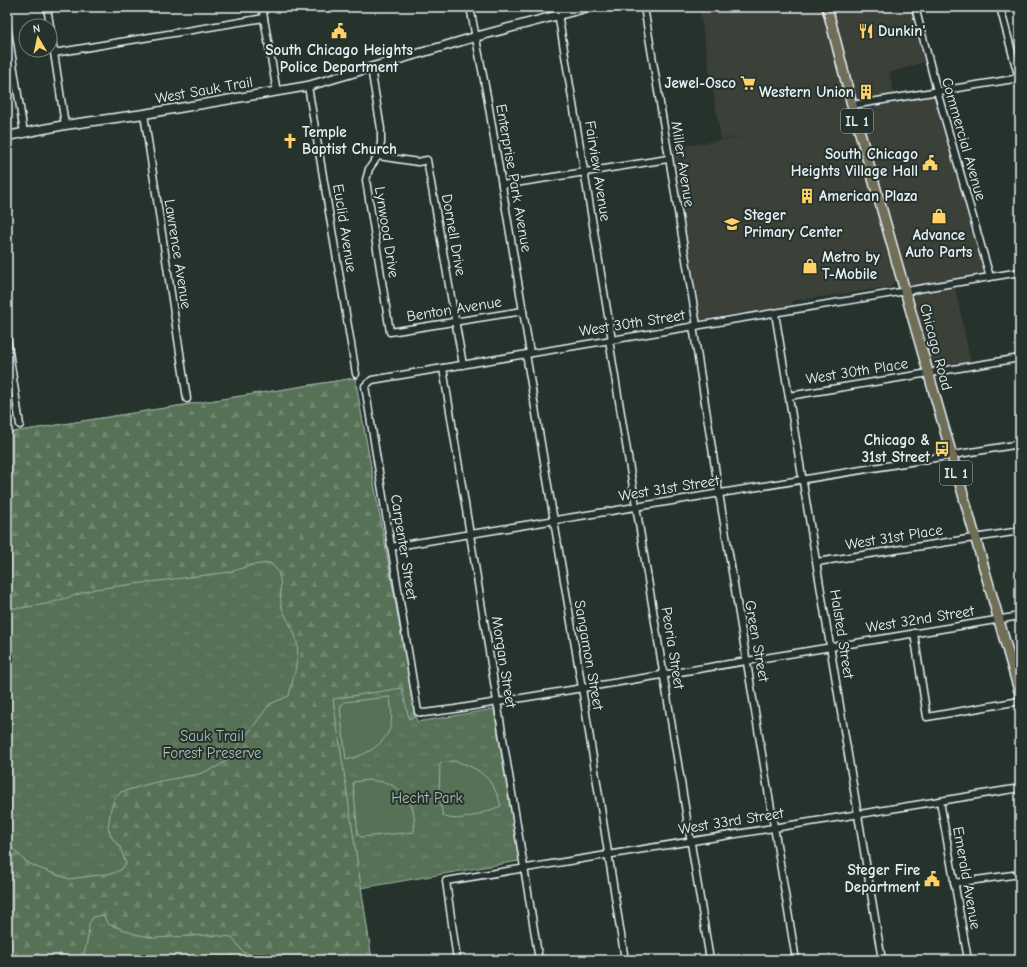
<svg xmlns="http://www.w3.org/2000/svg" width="1027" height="967" font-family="'Comic Neue',sans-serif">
<defs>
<pattern id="grass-tufts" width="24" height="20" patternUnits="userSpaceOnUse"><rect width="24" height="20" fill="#577157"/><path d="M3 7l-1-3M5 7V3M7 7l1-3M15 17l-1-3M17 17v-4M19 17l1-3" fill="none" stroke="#6f8670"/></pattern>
<pattern id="forest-firs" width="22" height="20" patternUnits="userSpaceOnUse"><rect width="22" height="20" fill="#577157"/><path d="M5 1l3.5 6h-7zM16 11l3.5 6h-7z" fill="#6f8670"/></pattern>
</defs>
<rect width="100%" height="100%" fill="#26332d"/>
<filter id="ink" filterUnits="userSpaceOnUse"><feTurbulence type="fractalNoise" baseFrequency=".025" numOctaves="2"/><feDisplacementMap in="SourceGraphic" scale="8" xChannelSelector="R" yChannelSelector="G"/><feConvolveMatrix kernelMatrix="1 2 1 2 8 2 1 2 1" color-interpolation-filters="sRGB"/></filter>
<g filter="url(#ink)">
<polygon fill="#3a4039" points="699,7 918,7 931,60 889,73 894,94 939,85 996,280 955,287 972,369 924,376 901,296 894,281 891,287 792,301 793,305 698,320 671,148 748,136 721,139"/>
<polygon fill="url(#grass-tufts)" stroke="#a0b1a8" points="355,378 417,722 494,709 519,861 361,888 372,960 7,960 7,433"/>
<path fill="url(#forest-firs)" stroke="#a0b1a8" d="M355,378L416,717L409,719L402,688L333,699L372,960H248L250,954L243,952L232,937L209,935L154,938L135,934L108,924L103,915L93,917L89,924C89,935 86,951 81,960H48C42,956 36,960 30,960C22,960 15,960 7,960V842L25,861L36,867L69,879L114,873L122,869L126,864L120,847L112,838L108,828L111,808L115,798L121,792L156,782L199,774L219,766L230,757L270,704L289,696C293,676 302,655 295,635C292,626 285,617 282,608C277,590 287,576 270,563L252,565L230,572L95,589L47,604L21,608H7V433Z"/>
<g fill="#577157" stroke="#a0b1a8">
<path d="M390,697C391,706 393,718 390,728C384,746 363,756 346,760L340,708L344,702Z"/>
<path d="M454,761C480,767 494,780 501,806C484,812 459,824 443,816L439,797L440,763Z"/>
<path d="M368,780C374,781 381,781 387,783C397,786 409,799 413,810C415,817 414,825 414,832L361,837L358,835L353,782Z"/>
</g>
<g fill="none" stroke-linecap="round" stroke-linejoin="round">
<defs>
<g id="minor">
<polyline points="47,7 50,26"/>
<polyline points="262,7 277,92"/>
<polyline points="470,7 487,96 530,353"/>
<polyline points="557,7 612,340"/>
<polyline points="644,7 697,326"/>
<polyline points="915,7 937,91 990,277"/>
<polyline points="7,25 24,133"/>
<polyline points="50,26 65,125"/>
<polyline points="54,53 264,18"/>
<polyline points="371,68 381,129 381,143 378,156 369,169 366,180 390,332 523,311"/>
<polyline points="308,86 356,374"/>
<polyline points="852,105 1014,79 1018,75 1000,7"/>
<polyline points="144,114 187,399"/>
<polyline points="378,156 418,162 427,160 463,365"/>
<polyline points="502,185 668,159"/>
<polyline points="1020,272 443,368 372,380 365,386 418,712 424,713 455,709 1020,616"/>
<polyline points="775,313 882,960"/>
<polyline points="693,326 719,493 796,960"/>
<polyline points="7,338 20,425"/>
<polyline points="609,340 710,960"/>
<polyline points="526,354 582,688 625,960"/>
<polyline points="443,368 539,960"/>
<polyline points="789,396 1020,358"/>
<polyline points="391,547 1020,444"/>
<polyline points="817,562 1020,531"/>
<polyline points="914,633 927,717 1020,701"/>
<polyline points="940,801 968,960"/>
<polyline points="954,883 1020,874"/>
<polyline points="457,960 446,881 1020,788"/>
</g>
<polyline id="tertiary" points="1016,960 1020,959"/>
<polyline id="secondary" points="7,136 65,125 144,114 308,86 475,37 589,7"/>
<polyline id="primary" points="827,7 852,105 1020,694"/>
</defs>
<use href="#minor" stroke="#e8f1f8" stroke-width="9"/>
<use href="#tertiary" stroke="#e8f1f8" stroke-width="10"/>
<use href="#secondary" stroke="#e8f1f8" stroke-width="11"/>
<use href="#primary" stroke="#e8f1f8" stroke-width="12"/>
<use href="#minor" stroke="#26332d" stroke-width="6"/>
<use href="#tertiary" stroke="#26332d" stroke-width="7"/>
<use href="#secondary" stroke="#26332d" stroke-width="8"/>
<use href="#primary" stroke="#716e59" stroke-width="9"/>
</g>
</g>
<defs>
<symbol id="civic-bare" viewBox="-9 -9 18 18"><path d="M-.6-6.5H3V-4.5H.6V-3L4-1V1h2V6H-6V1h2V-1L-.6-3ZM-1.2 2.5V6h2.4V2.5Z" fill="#ffd166" stroke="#26332d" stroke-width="2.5" paint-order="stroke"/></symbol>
<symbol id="restaurant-bare" viewBox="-9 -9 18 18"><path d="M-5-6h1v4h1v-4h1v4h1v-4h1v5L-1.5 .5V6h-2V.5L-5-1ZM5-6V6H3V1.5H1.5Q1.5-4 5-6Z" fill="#ffd166" stroke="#26332d" stroke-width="2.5" paint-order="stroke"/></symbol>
<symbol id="supermarket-bare" viewBox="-9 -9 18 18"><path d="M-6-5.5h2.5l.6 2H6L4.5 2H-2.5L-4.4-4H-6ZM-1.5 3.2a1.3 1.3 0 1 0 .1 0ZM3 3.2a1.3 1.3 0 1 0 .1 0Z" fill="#ffd166" stroke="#26332d" stroke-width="2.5" paint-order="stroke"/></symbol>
<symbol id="building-bare" viewBox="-9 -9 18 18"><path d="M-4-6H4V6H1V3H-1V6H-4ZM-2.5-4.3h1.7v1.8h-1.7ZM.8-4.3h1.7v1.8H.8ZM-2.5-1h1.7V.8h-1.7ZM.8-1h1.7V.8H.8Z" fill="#ffd166" stroke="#26332d" stroke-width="2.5" paint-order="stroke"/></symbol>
<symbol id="church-bare" viewBox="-9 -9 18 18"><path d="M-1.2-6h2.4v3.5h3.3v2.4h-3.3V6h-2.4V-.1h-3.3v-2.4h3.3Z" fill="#ffd166" stroke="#26332d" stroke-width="2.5" paint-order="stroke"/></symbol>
<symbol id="shop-bare" viewBox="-9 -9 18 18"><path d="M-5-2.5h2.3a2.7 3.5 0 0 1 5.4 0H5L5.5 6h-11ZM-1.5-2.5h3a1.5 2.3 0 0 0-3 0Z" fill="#ffd166" stroke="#26332d" stroke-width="2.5" paint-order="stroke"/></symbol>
<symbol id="school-bare" viewBox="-9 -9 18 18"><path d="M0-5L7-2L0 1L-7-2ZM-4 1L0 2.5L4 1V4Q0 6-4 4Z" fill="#ffd166" stroke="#26332d" stroke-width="2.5" paint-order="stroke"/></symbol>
<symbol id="bus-bare" viewBox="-9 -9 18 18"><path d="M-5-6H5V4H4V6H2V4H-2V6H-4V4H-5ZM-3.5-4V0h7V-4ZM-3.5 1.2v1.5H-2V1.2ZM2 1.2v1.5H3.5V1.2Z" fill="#ffd166" stroke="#26332d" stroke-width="2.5" paint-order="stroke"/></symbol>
</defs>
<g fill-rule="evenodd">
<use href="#civic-bare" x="328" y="20" width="22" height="22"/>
<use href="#restaurant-bare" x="855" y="20" width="22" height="22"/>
<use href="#supermarket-bare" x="737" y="72" width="22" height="22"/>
<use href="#building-bare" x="855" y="81" width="22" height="22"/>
<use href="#church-bare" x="279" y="130" width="22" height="22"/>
<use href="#civic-bare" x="919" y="152" width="22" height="22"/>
<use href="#building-bare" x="796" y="185" width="22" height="22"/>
<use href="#shop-bare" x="928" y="205" width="22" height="22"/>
<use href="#school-bare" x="721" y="213" width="22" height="22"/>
<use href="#shop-bare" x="799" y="255" width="22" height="22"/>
<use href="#bus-bare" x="931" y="438" width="22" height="22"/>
<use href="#civic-bare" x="921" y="868" width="22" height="22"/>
</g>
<g text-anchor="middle" stroke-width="4" stroke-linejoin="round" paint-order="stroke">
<g fill="#26332d" stroke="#aeb8bb" stroke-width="1">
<rect x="841" y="109" width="32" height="24" rx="3"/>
<rect x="940" y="461" width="32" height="24" rx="3"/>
</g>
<g font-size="14" font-weight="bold" fill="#e8f1f8">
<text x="857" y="126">IL 1</text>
<text x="956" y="478">IL 1</text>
</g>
<g font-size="15" font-weight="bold" fill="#e8f1f8" stroke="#26332d" text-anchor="start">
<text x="878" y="36">Dunkin'</text>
<text x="339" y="55" text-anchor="middle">South Chicago Heights<tspan x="339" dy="17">Police Department</tspan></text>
<text x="736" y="88" text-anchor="end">Jewel-Osco</text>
<text x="854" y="97" text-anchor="end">Western Union</text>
<text x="302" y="137">Temple<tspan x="302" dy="17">Baptist Church</tspan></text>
<text x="918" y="159" text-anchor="end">South Chicago<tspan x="918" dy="17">Heights Village Hall</tspan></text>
<text x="819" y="201">American Plaza</text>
<text x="744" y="220">Steger<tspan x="744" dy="17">Primary Center</tspan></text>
<text x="939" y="240" text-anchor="middle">Advance<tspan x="939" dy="17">Auto Parts</tspan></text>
<text x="822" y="262">Metro by<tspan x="822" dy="17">T-Mobile</tspan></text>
<text x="930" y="445" text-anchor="end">Chicago &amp;<tspan x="930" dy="17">31st Street</tspan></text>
<text x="920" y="875" text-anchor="end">Steger Fire<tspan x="920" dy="17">Department</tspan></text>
</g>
<g font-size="15" fill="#e8f1f8" stroke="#26332d">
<text transform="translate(204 90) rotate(-10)" y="5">West Sauk Trail</text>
<text transform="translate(964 139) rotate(74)" y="5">Commercial Avenue</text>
<text transform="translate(683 164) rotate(81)" y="5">Miller Avenue</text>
<text transform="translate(598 171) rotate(81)" y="5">Fairview Avenue</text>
<text transform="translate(514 178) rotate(80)" y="5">Enterprise Park Avenue</text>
<text transform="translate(345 228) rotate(81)" y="5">Euclid Avenue</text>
<text transform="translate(387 232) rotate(81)" y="5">Lynwood Drive</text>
<text transform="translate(454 235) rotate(80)" y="5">Dornell Drive</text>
<text transform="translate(178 254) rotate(81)" y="5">Lawrence Avenue</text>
<text transform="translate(454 309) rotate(-9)" y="5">Benton Avenue</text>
<text transform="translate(632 323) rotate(-9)" y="5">West 30th Street</text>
<text transform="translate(936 347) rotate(75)" y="5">Chicago Road</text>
<text transform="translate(857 371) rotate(-9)" y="5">West 30th Place</text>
<text transform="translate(669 488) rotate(-9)" y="5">West 31st Street</text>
<text transform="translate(894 537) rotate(-9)" y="5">West 31st Place</text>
<text transform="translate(404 547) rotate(81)" y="5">Carpenter Street</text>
<text transform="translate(920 619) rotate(-9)" y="5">West 32nd Street</text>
<text transform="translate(842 634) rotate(81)" y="5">Halsted Street</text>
<text transform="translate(757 641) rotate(80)" y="5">Green Street</text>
<text transform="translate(673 648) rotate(81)" y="5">Peoria Street</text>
<text transform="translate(589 655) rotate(80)" y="5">Sangamon Street</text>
<text transform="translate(504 662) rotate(81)" y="5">Morgan Street</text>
<text transform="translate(731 821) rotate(-9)" y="5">West 33rd Street</text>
<text transform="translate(967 878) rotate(80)" y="5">Emerald Avenue</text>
</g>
<g font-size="15" fill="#aebeb8" stroke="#26332d">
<text x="212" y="741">Sauk Trail<tspan x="212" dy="17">Forest Preserve</tspan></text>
<text x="427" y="803">Hecht Park</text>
</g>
</g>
<rect width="1027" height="967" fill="none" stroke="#26332d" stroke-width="24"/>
<rect x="12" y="12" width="1003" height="943" fill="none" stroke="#e8f1f8" stroke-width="1.5" filter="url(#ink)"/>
<g transform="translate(38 38) rotate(351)"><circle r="19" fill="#26332d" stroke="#747f7e"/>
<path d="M0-3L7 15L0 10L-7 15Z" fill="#ffd166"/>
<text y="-6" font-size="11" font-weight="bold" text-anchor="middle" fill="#e8f1f8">N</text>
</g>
</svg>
